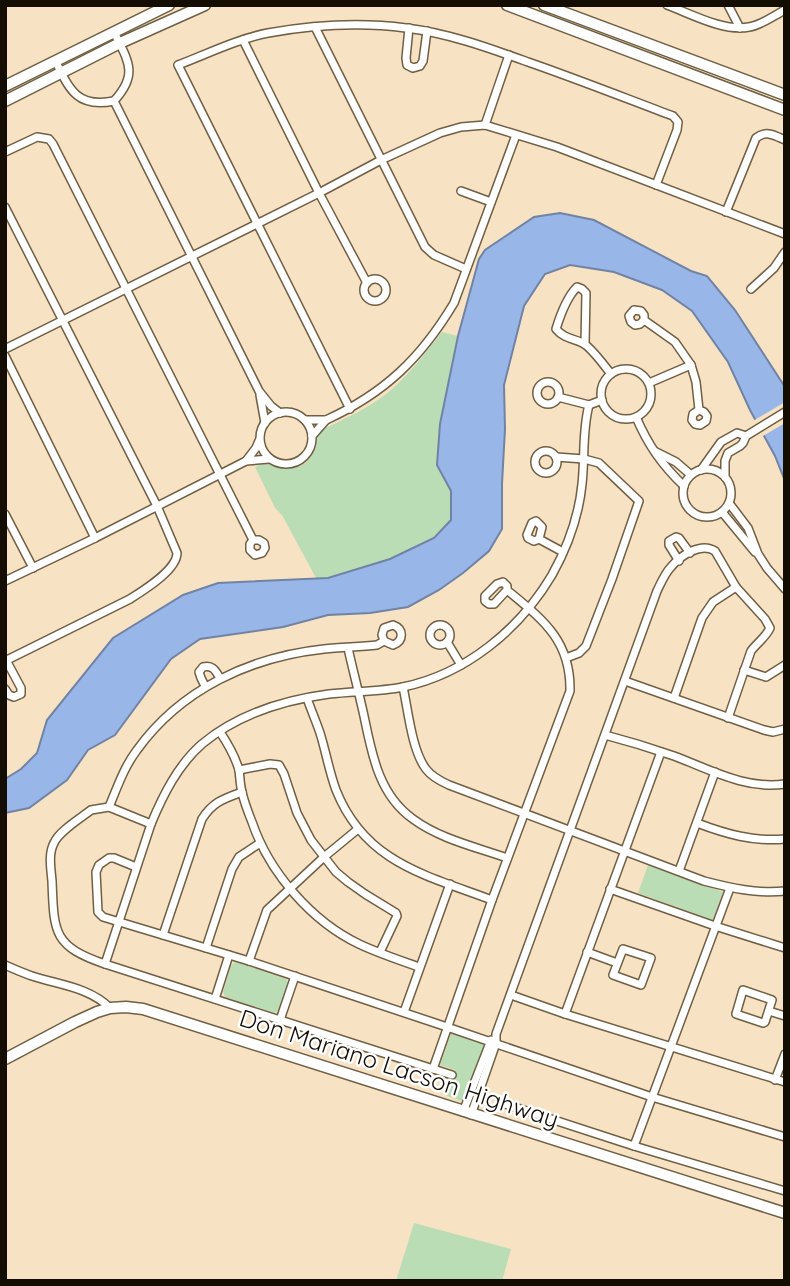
<svg xmlns="http://www.w3.org/2000/svg" width="790" height="1286" font-family="Quicksand,sans-serif">
<rect width="100%" height="100%" fill="#f7e3c3"/>
<g fill="#baddb6">
<path d="M442,332L458,336L446,399L437,465L451,491V520L434,538L390,559L328,578H316L282,515L275,508L255,467L267,462C297,476 315,466 317,432C340,421 365,410 386,394C406,379 426,352 442,332Z"/>
<polygon points="648,865 723,892 713,920 638,893"/>
<polygon points="236,962 286,979 289,984 279,1010 275,1013 225,997 223,992 231,965"/>
<polygon points="451,1033 485,1044 464,1102 447,1096 455,1070 440,1065"/>
<polygon points="414,1223 511,1249 502,1281 396,1281"/>
</g>
<polygon fill="#99b6e8" stroke="#7183a4" stroke-width="2" points="560,213 594,220 691,271 707,276 735,310 785,387 785,481 775,456 750,410 728,362 692,311 662,290 614,272 570,265 545,274 524,306 504,385 505,429 502,484 502,529 489,551 463,573 439,590 408,607 370,613 328,615 283,627 200,639 171,659 115,735 88,750 67,780 29,808 5,813 5,779 21,769 37,753 47,720 113,638 183,595 218,583 328,578 390,559 434,538 451,520 451,491 437,465 440,424 458,336 479,259 485,250 534,217"/>
<polygon fill="#f7e3c3" points="785,402 785,423 763,436 753,421"/>
<g fill="none" stroke-linecap="round" stroke-linejoin="round">
<defs>
<g id="minor">
<path d="M667,5C691,14 724,32 749,27C762,25 773,16 785,10"/>
<polyline points="728,5 740,28"/>
<polyline points="315,27 425,247 434,255 466,269"/>
<polyline points="409,28 406,58 407,65 413,68 420,66 423,61 427,31"/>
<polyline points="243,40 319,193 367,283"/>
<path d="M56,62C70,91 78,108 114,101C139,74 128,61 114,32"/>
<polyline points="114,101 259,391 271,406 280,413"/>
<polyline points="485,125 509,55"/>
<polyline points="5,152 37,137 49,139 53,144 253,540 250,544 250,550 255,555 262,553 265,548 264,543 259,540 253,540"/>
<polyline points="461,191 491,202"/>
<path d="M5,207L157,506L177,553C177,570 144,590 130,599L5,661"/>
<path d="M726,212L756,138C766,130 774,135 785,140"/>
<circle cx="375" cy="290" r="11"/>
<polyline points="751,289 774,268 785,252"/>
<polyline points="644,320 640,324 635,325 631,322 629,316 634,310 641,311 644,315 644,320 675,342 691,365"/>
<path d="M585,344L586,293L582,289L577,287C567,297 560,316 556,329C566,341 578,338 587,346C596,354 604,365 611,374"/>
<polyline points="5,349 319,193 381,160 440,133 461,127 485,125 557,147 785,234"/>
<polyline points="5,356 95,538"/>
<circle cx="626" cy="394" r="25"/>
<circle cx="548" cy="393" r="11"/>
<polyline points="649,383 691,365 696,382 699,410 704,412 707,416 706,421 700,425 695,424 692,420 693,414 699,410"/>
<polyline points="260,395 265,423"/>
<polyline points="558,397 589,405 602,400"/>
<path d="M350,409L178,65C207,54 237,39 268,33C313,25 360,22 406,28C448,33 489,48 528,62C577,79 625,98 673,116L678,122L677,130L656,185"/>
<circle cx="286" cy="438" r="26"/>
<path d="M636,417C648,445 662,465 684,486"/>
<polyline points="305,420 326,420 312,436"/>
<path d="M326,420C385,393 421,358 454,303L516,135"/>
<polyline points="259,441 256,448 246,461 269,459"/>
<circle cx="546" cy="462" r="11"/>
<polyline points="656,452 676,462 691,475"/>
<polyline points="556,457 584,459 599,463 639,501 612,579 586,646 579,653 566,658"/>
<circle cx="707" cy="493" r="24"/>
<polyline points="701,470 721,442 737,433 746,436"/>
<polyline points="725,477 725,461 728,453 740,446 743,443 746,436 785,412"/>
<polyline points="729,503 748,528 758,554 767,568 785,589"/>
<polyline points="722,512 755,552"/>
<polyline points="5,514 33,568"/>
<polyline points="539,539 542,527 536,521 532,523 527,535 528,538 534,541 539,539 563,552"/>
<polyline points="679,561 669,545 669,541 676,537 679,538 690,553"/>
<polyline points="5,581 95,538 246,461"/>
<circle cx="440" cy="635" r="10"/>
<polyline points="447,642 461,665"/>
<path d="M348,648C353,671 359,693 364,716C372,755 379,795 413,819C440,839 476,847 507,858"/>
<polyline points="744,670 766,677 785,665"/>
<polyline points="625,681 764,730 773,732 785,729"/>
<path d="M205,686L201,678L199,672L203,667C213,665 215,670 220,678"/>
<path d="M403,687C408,710 412,751 426,769C432,777 440,781 449,785L704,881C731,888 757,894 785,891"/>
<polyline points="5,689 9,695 14,697 21,694 21,688 6,660"/>
<path d="M307,698C311,710 316,721 320,733C326,752 329,771 336,790C365,863 426,875 492,900"/>
<polyline points="674,698 702,618 713,602 736,587"/>
<path d="M220,732C228,744 235,756 239,770C240,777 240,785 242,792C244,802 248,812 252,822C269,872 311,921 359,944C378,953 399,960 419,967"/>
<path d="M605,735C628,741 651,748 674,756C709,769 746,790 785,784"/>
<polyline points="239,770 270,764 279,765 284,774 297,813 311,840 336,872 348,882 365,894 396,913 397,916 380,952"/>
<path d="M109,807C117,788 124,767 137,750C181,689 250,657 324,649C341,647 359,647 377,645L384,641L393,645C404,641 404,629 393,625L384,628L382,635L384,641"/>
<path d="M697,823C726,834 754,842 785,839"/>
<path d="M151,824L109,807L91,810C81,818 59,831 54,843C48,854 51,869 52,881C54,933 53,946 105,964L452,1075"/>
<polyline points="136,867 114,858 109,858 99,865 96,872 98,912 103,917 249,961 447,1027 652,1097 785,1137"/>
<polyline points="679,871 715,772"/>
<polyline points="610,889 715,926 785,948"/>
<path d="M163,935L202,819C213,802 223,799 242,792"/>
<polyline points="206,948 232,869 239,857 260,843"/>
<polygon points="623,949 651,958 641,985 613,975"/>
<polyline points="587,952 617,963"/>
<polyline points="249,961 267,910 324,857 358,829"/>
<path d="M105,964L151,824C163,795 178,765 202,744C238,714 284,700 329,694C354,691 379,692 403,687C466,674 520,629 552,575C567,548 579,515 582,484C585,458 582,431 589,405"/>
<path d="M5,965C14,969 23,973 32,976C59,985 89,987 110,1008"/>
<polygon points="743,990 772,1000 765,1022 763,1023 736,1014"/>
<polyline points="511,995 565,1014 785,1082"/>
<polyline points="215,999 229,955"/>
<polyline points="769,1011 785,1016"/>
<polyline points="404,1012 450,884"/>
<polyline points="565,1014 661,752"/>
<polyline points="280,1020 295,976"/>
<path d="M433,1069L492,900L570,691C571,640 542,619 507,590V586L503,582L497,584L485,596V601L489,604H494L507,590"/>
<polyline points="775,1080 785,1054"/>
<polyline points="502,1103 634,1146 785,1191"/>
<polyline points="463,1112 491,1040"/>
<path d="M471,1115L496,1043V1034L657,591C661,583 665,573 671,567C681,555 701,542 715,551L736,587L765,619L770,628C766,637 757,643 751,651L728,718"/>
<polyline points="634,1146 730,888"/>
</g>
<g id="tertiary">
<polyline points="507,5 785,110"/>
<polyline points="544,5 785,95"/>
<polyline points="5,86 169,5"/>
<polyline points="5,101 120,43 205,5"/>
<polyline points="5,1059 75,1022 97,1012 110,1008 126,1007 143,1009 785,1213"/>
</g>
</defs>
<use href="#minor" stroke="#705f43" stroke-width="10"/>
<use href="#tertiary" stroke="#705f43" stroke-width="13"/>
<use href="#minor" stroke="#fff" stroke-width="7"/>
<use href="#tertiary" stroke="#fff" stroke-width="10"/>
</g>
<g text-anchor="middle" stroke-width="5" stroke-linejoin="round" paint-order="stroke">
<g font-size="24" fill="#140d04" stroke="#fff">
<text transform="translate(399 1069) rotate(18)" y="8">Don Mariano Lacson Highway</text>
</g>
</g>
<rect width="790" height="1286" fill="none" stroke="#140d04" stroke-width="14"/>
</svg>
